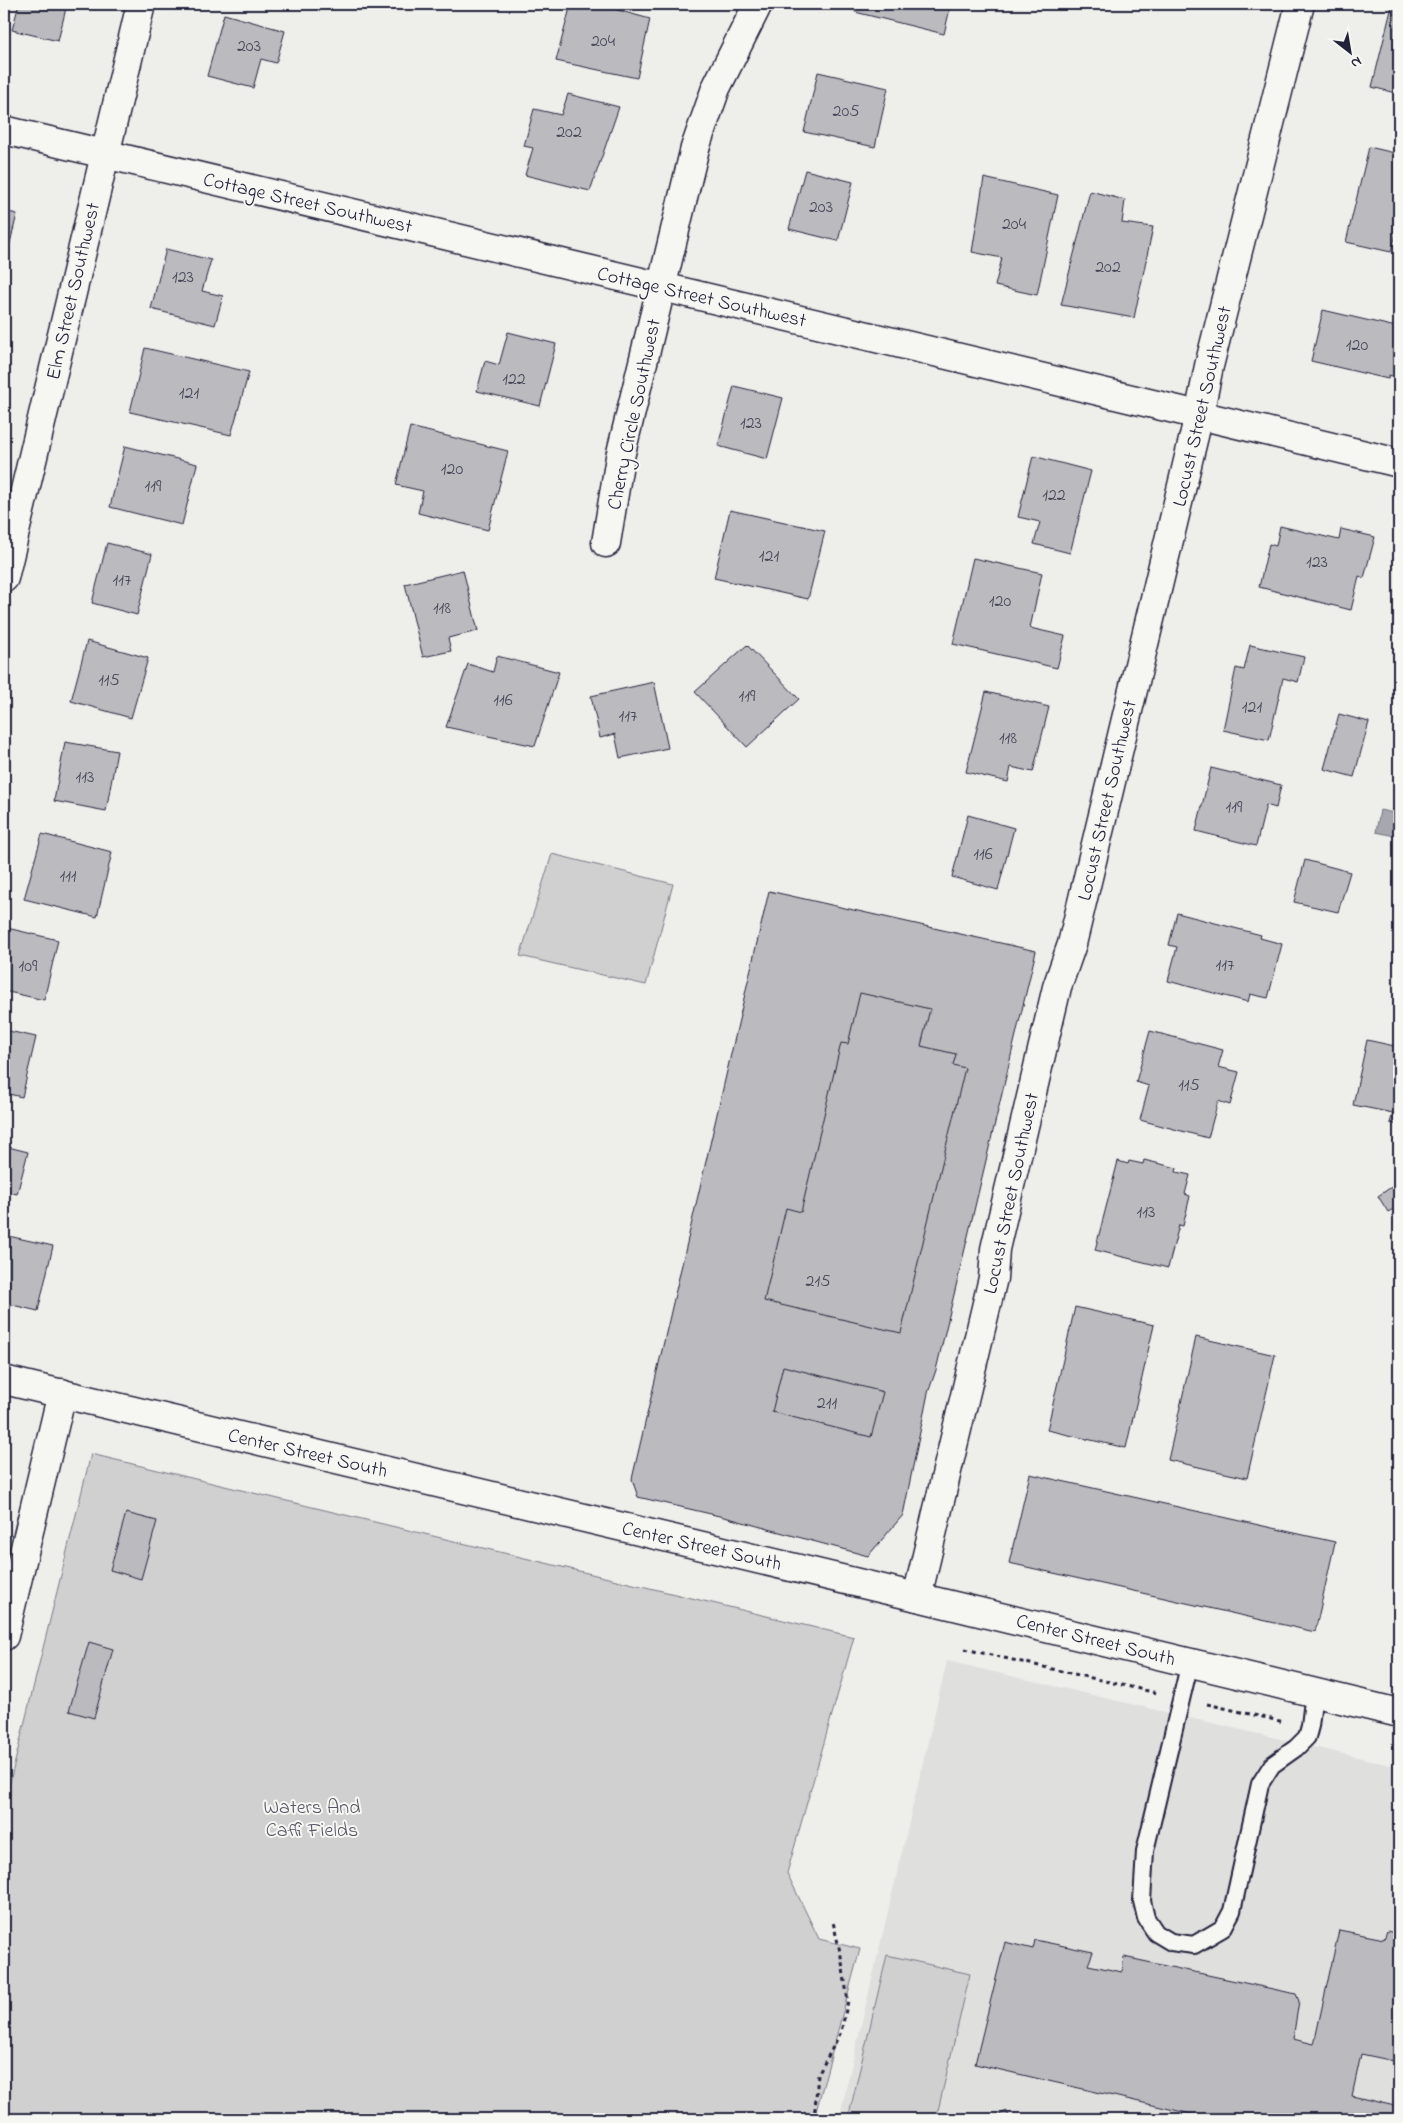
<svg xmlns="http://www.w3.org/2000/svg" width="1403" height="2123" font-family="'Indie Flower',sans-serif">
<rect width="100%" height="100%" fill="#eeeeeb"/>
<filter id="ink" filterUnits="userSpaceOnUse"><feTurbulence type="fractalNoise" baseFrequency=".02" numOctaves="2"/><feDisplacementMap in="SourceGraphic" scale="10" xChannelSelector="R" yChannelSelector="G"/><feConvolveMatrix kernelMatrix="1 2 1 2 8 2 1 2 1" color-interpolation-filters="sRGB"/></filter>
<g filter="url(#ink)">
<polygon fill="#dfdfde" points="947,1661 1399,1767 1399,2119 839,2119"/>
<g fill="#d0d0d1" stroke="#797986">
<polygon points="552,854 673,884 646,985 520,956"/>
<polygon points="91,1454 854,1637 787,1873 819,1939 860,1949 814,2119 4,2119 4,1806"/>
<polygon points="887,1955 970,1974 936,2119 848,2119"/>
</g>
<polygon fill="#a7a7af" stroke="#727281" points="1380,810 1399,814 1399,837 1376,832"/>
<g fill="#bbbbbf" stroke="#22223b">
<polygon points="19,4 67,4 58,41 12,30"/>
<polygon points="571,4 596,4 650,19 637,78 556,61"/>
<polygon points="857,4 951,4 944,34 855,12"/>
<polygon points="1392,6 1399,8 1399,94 1372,87"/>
<polygon points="224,14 285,31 276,63 261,59 253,88 207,76"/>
<polygon points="818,72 888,88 875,147 804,132"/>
<polygon points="568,94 619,107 590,191 525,175 533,148 524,146 534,109 561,115"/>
<polygon points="1369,147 1399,154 1399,231 1397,231 1391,252 1346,242"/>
<polygon points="805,170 853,182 838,241 789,229"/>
<polygon points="984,178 1058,195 1037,295 995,286 1002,258 972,252"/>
<polygon points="1090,191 1125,200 1122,223 1153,227 1134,318 1061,305"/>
<polygon points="4,211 17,214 4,268"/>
<polygon points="166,249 211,260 202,291 223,296 215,325 151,309"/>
<polygon points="1323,310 1396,327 1399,317 1399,378 1389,375 1388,379 1311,361"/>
<polygon points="508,332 556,344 540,406 477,391 485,361 499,365"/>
<polygon points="145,348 249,372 231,435 130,412"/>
<polygon points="734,386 783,398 767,459 718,446"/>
<polygon points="410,427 508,451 488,530 418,513 423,491 396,485"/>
<polygon points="125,446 197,464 182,525 110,507"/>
<polygon points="1033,456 1091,471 1070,553 1034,544 1040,522 1018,517"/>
<polygon points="730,510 825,531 808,599 714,578"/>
<polygon points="1280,526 1339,540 1341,529 1375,537 1364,578 1359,576 1351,610 1259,587 1269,544 1276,546"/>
<polygon points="107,543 152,554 137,615 92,603"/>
<polygon points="973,558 1042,573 1030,628 1065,636 1057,668 953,644"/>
<polygon points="463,570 478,631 448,638 451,651 423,657 405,584"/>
<polygon points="87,641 148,658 131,718 71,701"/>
<polygon points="747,645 799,699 747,747 695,692"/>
<polygon points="1250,645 1304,657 1298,682 1283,678 1269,740 1223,730 1236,668 1244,670"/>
<polygon points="497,656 559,672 535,746 446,727 468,664 493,672"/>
<polygon points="654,682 668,748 620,758 615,734 600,738 591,696"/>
<polygon points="986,692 1049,707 1033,772 1011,767 1008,782 966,772"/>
<polygon points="1339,714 1369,722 1354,777 1324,769"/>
<polygon points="65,742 117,751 106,811 54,801"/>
<polygon points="1211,768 1281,785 1276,808 1266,805 1256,846 1196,831"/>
<polygon points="1399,782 1399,797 1396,796"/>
<polygon points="968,815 1014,828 998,890 952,877"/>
<polygon points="42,834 112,852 97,917 24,899"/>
<polygon points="1305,860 1350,872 1338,912 1294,902"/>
<polygon points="769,891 1036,951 936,1370 928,1393 903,1515 868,1556 728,1518 638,1497 632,1479"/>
<polygon points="1177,913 1261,935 1260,938 1282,944 1268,998 1250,994 1248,1002 1168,981 1177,947 1169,945"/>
<polygon points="7,928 58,940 44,1000 4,991 4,940"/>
<polygon points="860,993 930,1009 921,1046 956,1054 953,1065 965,1068 901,1333 764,1301 786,1208 801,1212 841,1043 848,1044"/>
<polygon points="4,1030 36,1037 22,1097 4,1093"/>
<polygon points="1150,1031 1223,1050 1218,1067 1239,1072 1230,1105 1218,1101 1208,1138 1140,1120 1149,1086 1136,1082"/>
<polygon points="1367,1040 1399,1047 1399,1125 1390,1123 1393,1113 1353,1105"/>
<polygon points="4,1146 28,1152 17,1194 4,1191"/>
<polygon points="1144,1160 1177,1168 1176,1172 1190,1175 1185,1194 1190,1196 1183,1226 1179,1225 1168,1268 1095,1250 1118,1161 1128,1164 1129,1161 1143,1164"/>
<polygon points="1399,1182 1399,1206 1388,1212 1378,1196"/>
<polygon points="4,1235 53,1246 38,1311 4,1303"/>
<polygon points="1075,1307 1154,1325 1126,1448 1047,1430"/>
<polygon points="1196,1337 1275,1355 1247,1478 1168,1460"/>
<polygon points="783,1366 883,1392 871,1437 772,1412"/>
<polygon points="1030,1474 1335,1542 1315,1632 1009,1563"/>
<polygon points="126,1513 157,1521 141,1579 110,1570"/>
<polygon points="89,1642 113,1649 94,1718 69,1711"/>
<polygon points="1339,1930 1384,1939 1387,1931 1399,1934 1399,2062 1361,2054 1352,2096 1399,2107 1399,2119 1213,2119 975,2064 1005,1942 1033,1949 1035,1940 1093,1952 1088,1965 1122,1972 1124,1957 1296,1994 1299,2001 1293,2039 1314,2044"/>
<polygon points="1006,2111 1011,2119 993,2119"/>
</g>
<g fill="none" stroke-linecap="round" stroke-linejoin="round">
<defs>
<polyline id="service" points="1190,1662 1145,1851 1142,1901 1146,1918 1156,1933 1171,1942 1194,1945 1223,1928 1232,1911 1260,1784 1272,1765 1296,1748 1307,1737 1310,1726 1314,1692"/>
<g id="minor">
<polyline points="1199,415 1399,463"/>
<polyline points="606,543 620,457 695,148 716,88 758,4"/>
<polyline points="4,578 141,4"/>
<polyline points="4,1380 917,1597"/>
<polyline points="4,1636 62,1393"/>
</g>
<g id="tertiary">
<polyline points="1300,4 1209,366 1199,415 1072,944 1057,987 995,1249 993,1278 917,1597 1399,1713"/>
<polyline points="4,130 1199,415"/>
</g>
</defs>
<use href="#service" stroke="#22223b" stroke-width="20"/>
<use href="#minor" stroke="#22223b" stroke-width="31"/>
<use href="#tertiary" stroke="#22223b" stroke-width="31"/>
<g stroke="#22223b" stroke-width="3" stroke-dasharray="4 4" stroke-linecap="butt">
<polyline points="965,1649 1157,1693"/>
<polyline points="1207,1704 1284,1722"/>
<polyline points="814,2119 818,2075 841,2032 848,2001 841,1956 833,1922"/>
</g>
<use href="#service" stroke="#f6f6f2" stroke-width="16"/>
<use href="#minor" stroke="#f6f6f2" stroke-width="28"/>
<use href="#tertiary" stroke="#f6f6f2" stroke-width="28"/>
</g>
</g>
<g text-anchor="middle" stroke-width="4" stroke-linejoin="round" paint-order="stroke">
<g font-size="18" fill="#48485c">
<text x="603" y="46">204</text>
<text x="249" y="51">203</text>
<text x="846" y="116">205</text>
<text x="569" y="137">202</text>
<text x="821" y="212">203</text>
<text x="1014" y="229">204</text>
<text x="1108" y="272">202</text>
<text x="183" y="282">123</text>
<text x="1357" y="350">120</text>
<text x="514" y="384">122</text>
<text x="189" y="398">121</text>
<text x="751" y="428">123</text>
<text x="452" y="474">120</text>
<text x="153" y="491">119</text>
<text x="1054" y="500">122</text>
<text x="769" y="561">121</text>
<text x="1317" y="567">123</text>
<text x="122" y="585">117</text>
<text x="1000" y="606">120</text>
<text x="442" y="613">118</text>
<text x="109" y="685">115</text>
<text x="747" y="701">119</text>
<text x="503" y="705">116</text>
<text x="1252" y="712">121</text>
<text x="628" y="721">117</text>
<text x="1008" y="743">118</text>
<text x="85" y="782">113</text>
<text x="1234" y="812">119</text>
<text x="983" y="859">116</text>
<text x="68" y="881">111</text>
<text x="1225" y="970">117</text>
<text x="28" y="971">109</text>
<text x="1189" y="1090">115</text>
<text x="1146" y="1217">113</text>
<text x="818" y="1286">215</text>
<text x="827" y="1408">211</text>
</g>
<g font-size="20" fill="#22223b" stroke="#f6f6f2">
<text transform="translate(308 202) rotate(13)" y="7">Cottage Street Southwest</text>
<text transform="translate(72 291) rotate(-77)" y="7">Elm Street Southwest</text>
<text transform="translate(702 296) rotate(13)" y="7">Cottage Street Southwest</text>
<text transform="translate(1201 406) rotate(-77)" y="7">Locust Street Southwest</text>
<text transform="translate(633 414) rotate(-78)" y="7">Cherry Circle Southwest</text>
<text transform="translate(1106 800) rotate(-77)" y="7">Locust Street Southwest</text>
<text transform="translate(1010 1193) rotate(-78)" y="7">Locust Street Southwest</text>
<text transform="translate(308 1452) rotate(13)" y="7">Center Street South</text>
<text transform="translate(702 1545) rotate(13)" y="7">Center Street South</text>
<text transform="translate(1096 1639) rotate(14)" y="7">Center Street South</text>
</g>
<g font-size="20" fill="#565668" stroke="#f6f6f2">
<text x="312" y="1813">Waters And<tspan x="312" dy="23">Caffi Fields</tspan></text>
</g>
</g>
<rect width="1403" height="2123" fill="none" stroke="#f6f6f2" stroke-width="20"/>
<rect x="10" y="10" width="1383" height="2103" fill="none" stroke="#22223b" stroke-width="2" filter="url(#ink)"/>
<g transform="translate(1350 52) rotate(149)" stroke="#f6f6f2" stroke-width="4" paint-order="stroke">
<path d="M0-4L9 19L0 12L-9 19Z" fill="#22223b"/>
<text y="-8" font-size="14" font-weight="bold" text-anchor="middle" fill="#22223b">N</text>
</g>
</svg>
